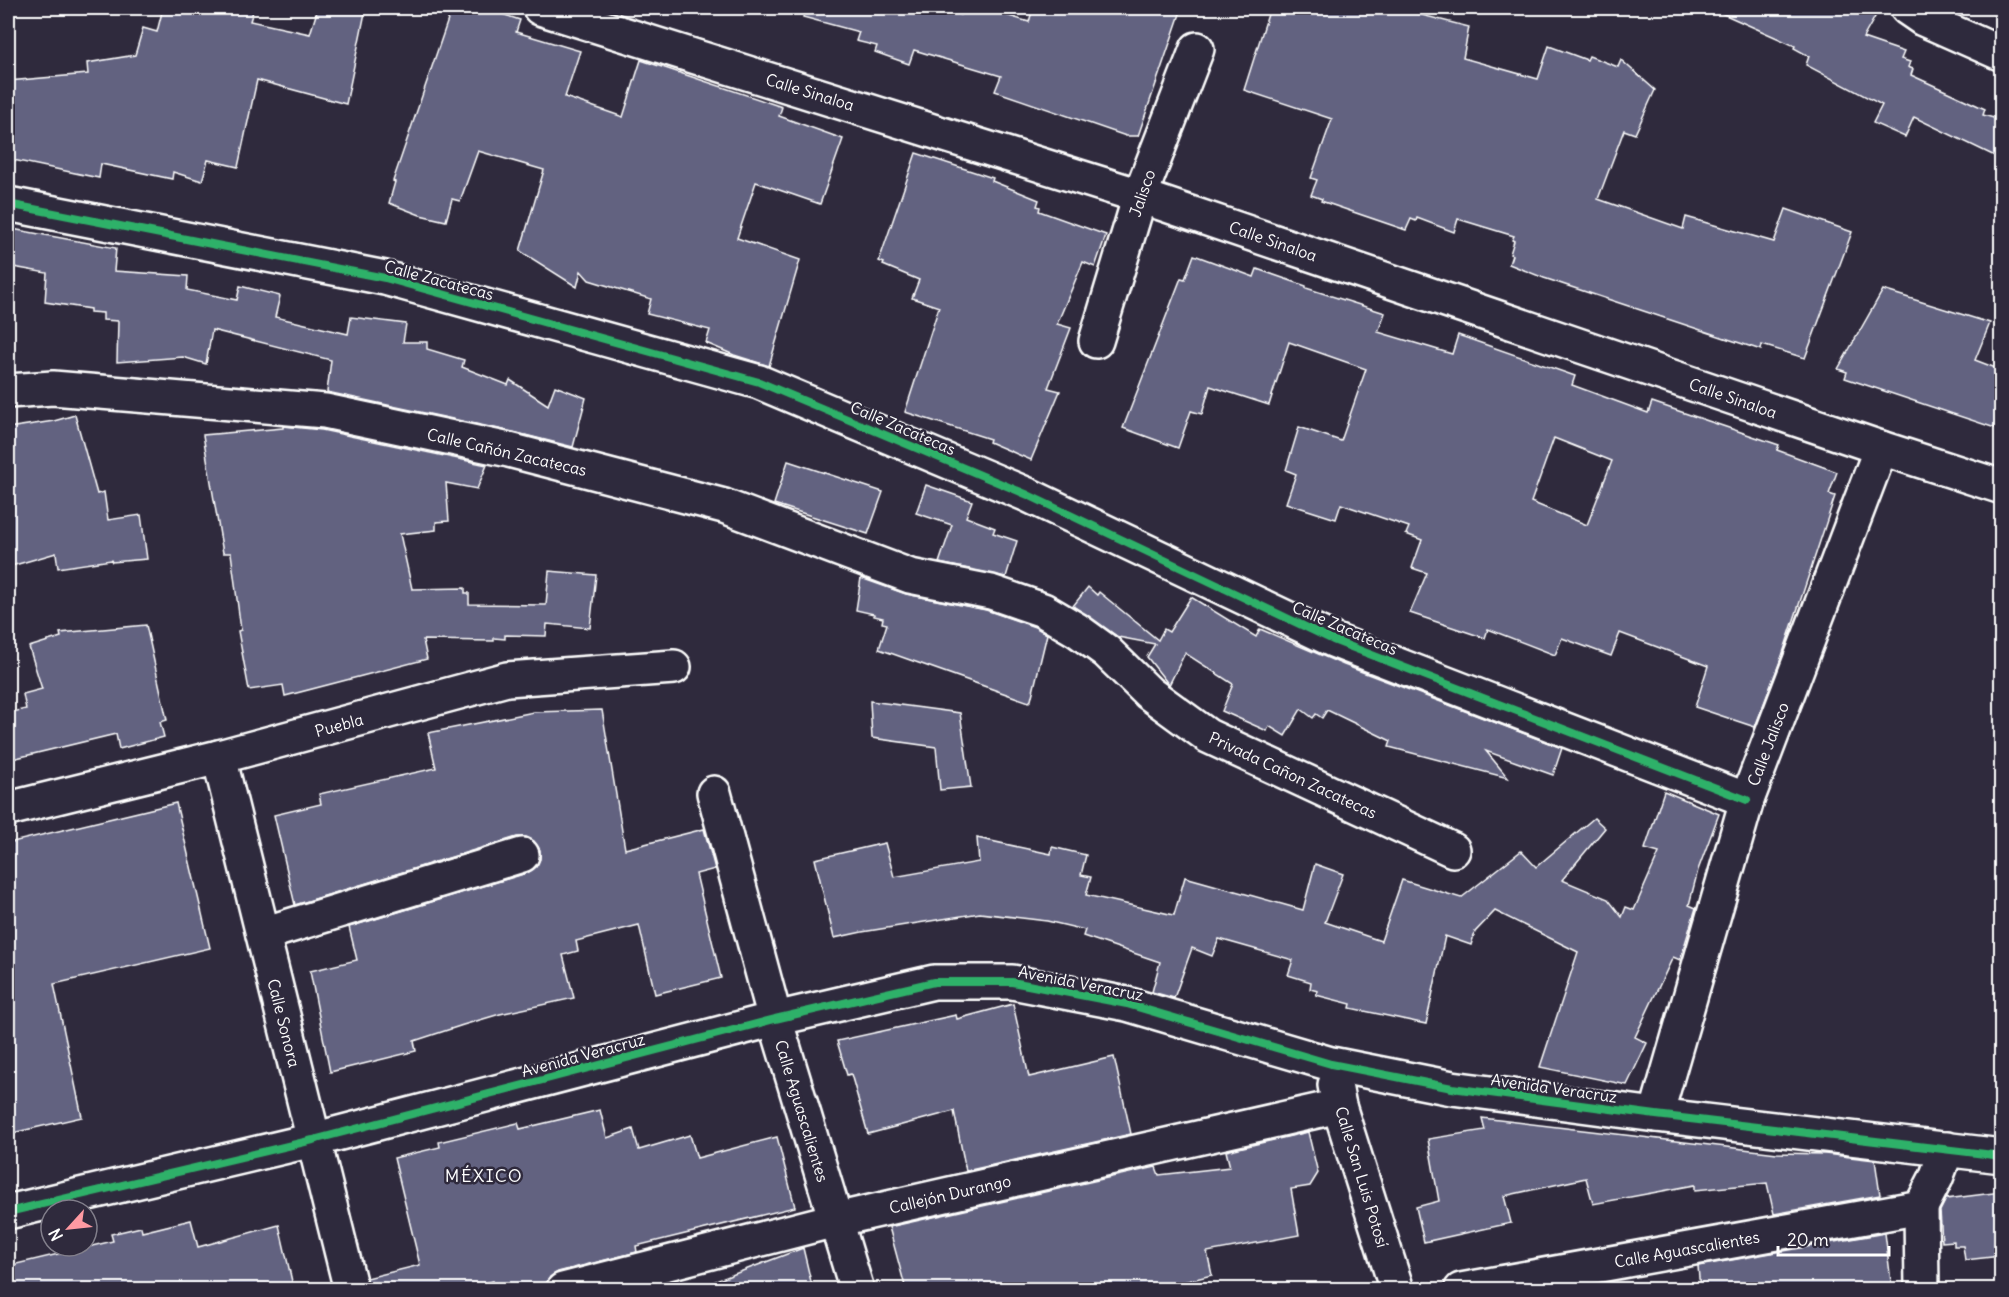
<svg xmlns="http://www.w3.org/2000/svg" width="2009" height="1297" font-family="Delius,sans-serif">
<rect width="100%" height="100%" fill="#2f2a3d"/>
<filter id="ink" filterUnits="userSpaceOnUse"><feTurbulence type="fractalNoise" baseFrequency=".0167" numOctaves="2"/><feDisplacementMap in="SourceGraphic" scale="12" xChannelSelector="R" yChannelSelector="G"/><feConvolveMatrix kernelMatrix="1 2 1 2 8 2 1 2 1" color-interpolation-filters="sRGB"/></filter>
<g filter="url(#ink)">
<g fill="#626280" stroke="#fff" stroke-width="1.5" fill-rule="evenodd">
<polygon points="163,8 254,8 250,21 310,34 318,8 366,8 346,104 257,80 238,167 208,160 202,181 173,172 172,179 101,164 99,178 8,159 8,81 88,74 87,63 135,55 143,28 157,32"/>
<polygon points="452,8 484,8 520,20 516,32 580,51 565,97 623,117 641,60 782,107 779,116 843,139 820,204 756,182 737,238 800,260 769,366 734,355 706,343 710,330 647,314 651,299 589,280 581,271 577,287 520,251 544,170 478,151 460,201 452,199 446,221 420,215 389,203 395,182 393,181"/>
<polygon points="805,8 917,8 939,14 943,8 961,15 963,8 982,8 1029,22 1033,8 1182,8 1138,136 1126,136 995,91 1001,76 914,50 909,64 875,52 877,46 856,41 859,32 803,17"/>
<polygon points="1270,8 1411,8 1410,12 1469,27 1463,58 1538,79 1549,46 1587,60 1589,56 1618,67 1621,60 1655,90 1635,134 1624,130 1598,199 1683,229 1686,217 1774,242 1786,209 1852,232 1805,358 1762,345 1761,350 1544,278 1509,264 1512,255 1510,254 1514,241 1512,240 1514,236 1458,219 1454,232 1417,218 1416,221 1411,219 1406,230 1321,201 1322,199 1311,195 1317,180 1311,178 1332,119 1244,90"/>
<polygon points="1710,8 1880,8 1863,38 1904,52 1901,59 1910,62 1908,67 1913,69 1911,75 1985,109 1983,115 2001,120 2001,159 1914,117 1905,137 1873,123 1882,105 1806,65 1809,56 1794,48 1795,46"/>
<polygon points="916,153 993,178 992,181 1039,200 1037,206 1040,207 1039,211 1106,235 1095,267 1083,262 1057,324 1071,328 1048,388 1060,391 1031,460 989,442 990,439 905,412 939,307 912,298 919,280 883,265 884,263 879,261"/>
<polygon points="12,229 116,248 114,271 188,276 187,290 237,300 240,286 280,296 275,317 348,334 351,317 406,324 403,342 427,342 427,349 464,360 462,367 508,385 510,380 548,405 555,386 586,398 573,447 513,432 327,392 331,360 212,330 206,364 183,357 117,362 118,321 103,320 103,313 90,312 90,309 45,302 47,273 8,266 8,251"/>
<path d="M1194,255L1254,277L1257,269L1306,286V288L1385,313L1378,332L1452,354L1458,335L1575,376L1572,385L1648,413L1652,402L1779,445L1777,450L1837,472L1829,494L1835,496L1782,656L1755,727L1695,707L1708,666L1620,633L1611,656L1562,638L1555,655L1488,629L1485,638L1410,613L1427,573L1412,568L1422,540L1406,534L1409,527L1341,504L1336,519L1286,503L1296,474L1286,470L1299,427L1341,441L1366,369L1289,342L1269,405L1210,386L1202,414L1191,411L1178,448L1123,428L1181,278L1185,279ZM1554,438L1612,461L1587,525L1531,502Z"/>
<polygon points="1883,290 1990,323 1975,360 2001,370 2001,430 1845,378 1847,372 1838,369"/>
<polygon points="75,415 97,494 104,492 108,520 141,515 147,559 112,562 111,560 58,568 56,553 8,567 8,428 54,421"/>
<polygon points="283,426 322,430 487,465 477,489 446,483 449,521 436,522 436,530 400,534 412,589 465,588 465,593 469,593 469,604 546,605 549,571 596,575 590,628 547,624 546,636 505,635 505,639 494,638 494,641 423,640 427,659 285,696 283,685 249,690 238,631 241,630 231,553 223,553 203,435 283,428"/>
<polygon points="788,461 883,492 868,534 774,504"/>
<polygon points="926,485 972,501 966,517 995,528 993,533 1017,541 1006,577 939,563 952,525 916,513"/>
<polygon points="861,578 906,594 986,610 1035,627 1047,634 1031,700 1029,702 879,649 887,624 882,623 883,618 874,616 874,614 856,610"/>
<polygon points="1088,587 1097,595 1099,592 1158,640 1164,629 1169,632 1191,597 1256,637 1260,629 1344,665 1562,748 1553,775 1486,751 1508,778 1389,747 1391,741 1327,710 1322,718 1316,714 1313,718 1301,709 1285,736 1269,726 1267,731 1222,711 1233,684 1185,653 1169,685 1147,657 1155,644 1118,637 1073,606"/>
<polygon points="146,625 167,720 160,722 164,737 119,749 116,734 8,760 8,713 26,709 23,694 42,689 29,647 61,637 60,633"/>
<polygon points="870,701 960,713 971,787 940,790 936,747 872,738"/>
<polygon points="602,710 625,849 704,829 715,869 696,874 721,978 655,994 639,925 576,941 578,951 563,955 574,998 500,1014 463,1025 414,1041 416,1051 330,1072 310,971 357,960 349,927 527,873 536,867 540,859 540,850 534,841 526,837 517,837 295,905 274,815 321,804 319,794 436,768 428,733 534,712"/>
<polygon points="1664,791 1719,814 1698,870 1689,905 1696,908 1680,960 1673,957 1635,1037 1647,1043 1627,1085 1540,1067 1578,952 1495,911 1475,932 1471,945 1445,936 1426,1024 1350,1008 1351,1004 1316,995 1318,991 1310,989 1311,982 1288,975 1293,960 1219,939 1212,956 1192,948 1174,998 1152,992 1160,962 1083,936 1085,930 1047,921 980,913 862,932 834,938 815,859 885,843 894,877 979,862 977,838 1051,854 1052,847 1086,855 1081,875 1091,877 1086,895 1174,915 1185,877 1303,910 1315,864 1343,874 1325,922 1381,941 1402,880 1461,898 1521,851 1536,867 1594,818 1605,828 1562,880 1608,899 1622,917 1626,907 1634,910 1659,853 1645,849"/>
<polygon points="176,803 210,948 54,984 82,1117 8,1134 8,843"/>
<polygon points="1013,1004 1029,1077 1114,1057 1131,1134 966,1171 954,1111 868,1134 851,1074 847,1075 837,1041 956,1015 957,1019"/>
<polygon points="600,1110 607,1138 633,1129 639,1150 690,1135 697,1158 777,1137 795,1207 636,1246 637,1252 558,1272 550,1277 545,1290 494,1290 493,1281 459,1290 369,1290 367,1278 420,1265 394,1158 440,1147 439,1142 518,1123 520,1129"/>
<polygon points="1482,1118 1777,1153 1825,1154 1875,1160 1880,1195 1774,1214 1767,1183 1695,1190 1695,1185 1593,1204 1586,1178 1504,1196 1511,1223 1424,1242 1416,1207 1439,1201 1428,1139 1485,1130"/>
<polygon points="1308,1132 1318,1173 1310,1186 1291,1189 1299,1235 1207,1252 1212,1275 1151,1290 1021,1290 1019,1282 993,1290 906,1290 889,1227 1156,1167 1159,1175 1230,1167 1226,1151"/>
<polygon points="2001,1192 2001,1256 1965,1260 1963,1246 1954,1246 1954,1241 1942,1242 1940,1211 1946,1199"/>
<polygon points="191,1220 198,1247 279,1225 294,1290 8,1290 8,1266 113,1241 111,1234 141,1227 142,1232"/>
<polygon points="1885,1233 1892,1290 1700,1290 1698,1266"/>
<polygon points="803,1248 813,1290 701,1290 700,1287"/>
</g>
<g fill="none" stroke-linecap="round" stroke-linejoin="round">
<defs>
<g id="minor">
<polyline points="540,8 1140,196 1881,448 2002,487"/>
<polyline points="1907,8 1923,19 2002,54"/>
<polyline points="8,204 385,278 759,382 1028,495 1333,640 1747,800"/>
<polyline points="1096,341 1140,196 1197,49"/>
<polyline points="8,391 53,388 325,411 509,450 724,506 910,576 991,592 1043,610 1077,630 1106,651 1149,693 1208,736 1453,850"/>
<polyline points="219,757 351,1290"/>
<polyline points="714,793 775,1019 857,1290"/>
<polyline points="8,809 219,757 507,679 674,667"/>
<polyline points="263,934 522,855"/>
<polyline points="1335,1085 1339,1106 1397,1290"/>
<polyline points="1656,1115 1747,800 1881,448"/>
<polyline points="1921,1207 1922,1290"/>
<polyline points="8,1212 313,1140 775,1019 934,982 1012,982 1127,1004 1331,1064 1452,1088 1656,1115 2002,1156"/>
<polyline points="563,1290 835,1220 1339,1106"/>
<polyline points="1461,1290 1921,1207 1936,1178 1947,1149"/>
</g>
</defs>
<use href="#minor" stroke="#fff" stroke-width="38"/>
<use href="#minor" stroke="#2f2a3d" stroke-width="33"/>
<defs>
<g id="cycleway">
<polyline points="8,204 385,278 759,382 1028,495 1333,640 1747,800"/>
<polyline points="8,1212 313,1140 775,1019 934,982 1012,982 1127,1004 1331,1064 1452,1088 1656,1115 2002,1156"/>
</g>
</defs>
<use href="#cycleway" stroke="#2f2a3d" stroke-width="11"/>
<use href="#cycleway" stroke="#2db169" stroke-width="8"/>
</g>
</g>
<g text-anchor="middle" stroke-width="5" stroke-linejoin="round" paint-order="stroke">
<g font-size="16" fill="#fff" stroke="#2f2a3d">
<text transform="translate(810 92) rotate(17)" y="6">Calle Sinaloa</text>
<text transform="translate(1142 193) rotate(-71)" y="6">Jalisco</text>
<text transform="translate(1273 241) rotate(19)" y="6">Calle Sinaloa</text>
<text transform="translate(439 280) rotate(15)" y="6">Calle Zacatecas</text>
<text transform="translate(1733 398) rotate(19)" y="6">Calle Sinaloa</text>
<text transform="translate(903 428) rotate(23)" y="6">Calle Zacatecas</text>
<text transform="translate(507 452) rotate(13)" y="6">Calle Cañón Zacatecas</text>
<text transform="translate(1345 628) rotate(23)" y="6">Calle Zacatecas</text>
<text transform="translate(339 725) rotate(-15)" y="6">Puebla</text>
<text transform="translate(1768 744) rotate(-69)" y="6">Calle Jalisco</text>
<text transform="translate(1293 775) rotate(25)" y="6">Privada Cañon Zacatecas</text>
<text transform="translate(1081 983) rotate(11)" y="6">Avenida Veracruz</text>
<text transform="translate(284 1023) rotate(76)" y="6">Calle Sonora</text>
<text transform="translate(583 1055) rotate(-15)" y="6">Avenida Veracruz</text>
<text transform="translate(1554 1088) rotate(8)" y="6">Avenida Veracruz</text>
<text transform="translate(802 1111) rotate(73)" y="6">Calle Aguascalientes</text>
<text transform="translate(1362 1177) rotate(73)" y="6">Calle San Luis Potosí</text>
<text transform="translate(950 1194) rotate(-13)" y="6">Callejón Durango</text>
<text transform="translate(1687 1249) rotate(-10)" y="6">Calle Aguascalientes</text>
</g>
<g font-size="18" letter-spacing="1.5" fill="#fff" stroke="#2f2a3d">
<text x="484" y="1182">MÉXICO</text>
</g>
</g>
<rect width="2009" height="1297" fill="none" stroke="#2f2a3d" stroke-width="30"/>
<rect x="15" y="15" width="1979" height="1267" fill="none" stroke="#fff" stroke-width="2" filter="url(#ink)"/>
<g transform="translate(69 1228) rotate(243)"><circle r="28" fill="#2f2a3d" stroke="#827f8b" stroke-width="1.5"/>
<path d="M0-4.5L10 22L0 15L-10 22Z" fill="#ff9aa2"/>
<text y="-9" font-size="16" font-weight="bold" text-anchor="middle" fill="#ffffff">N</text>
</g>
<path d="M1778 1246v9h111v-9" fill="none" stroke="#ffffff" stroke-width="3"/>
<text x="1787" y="1246" font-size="18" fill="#ffffff" stroke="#2f2a3d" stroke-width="4.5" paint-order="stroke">20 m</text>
</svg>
